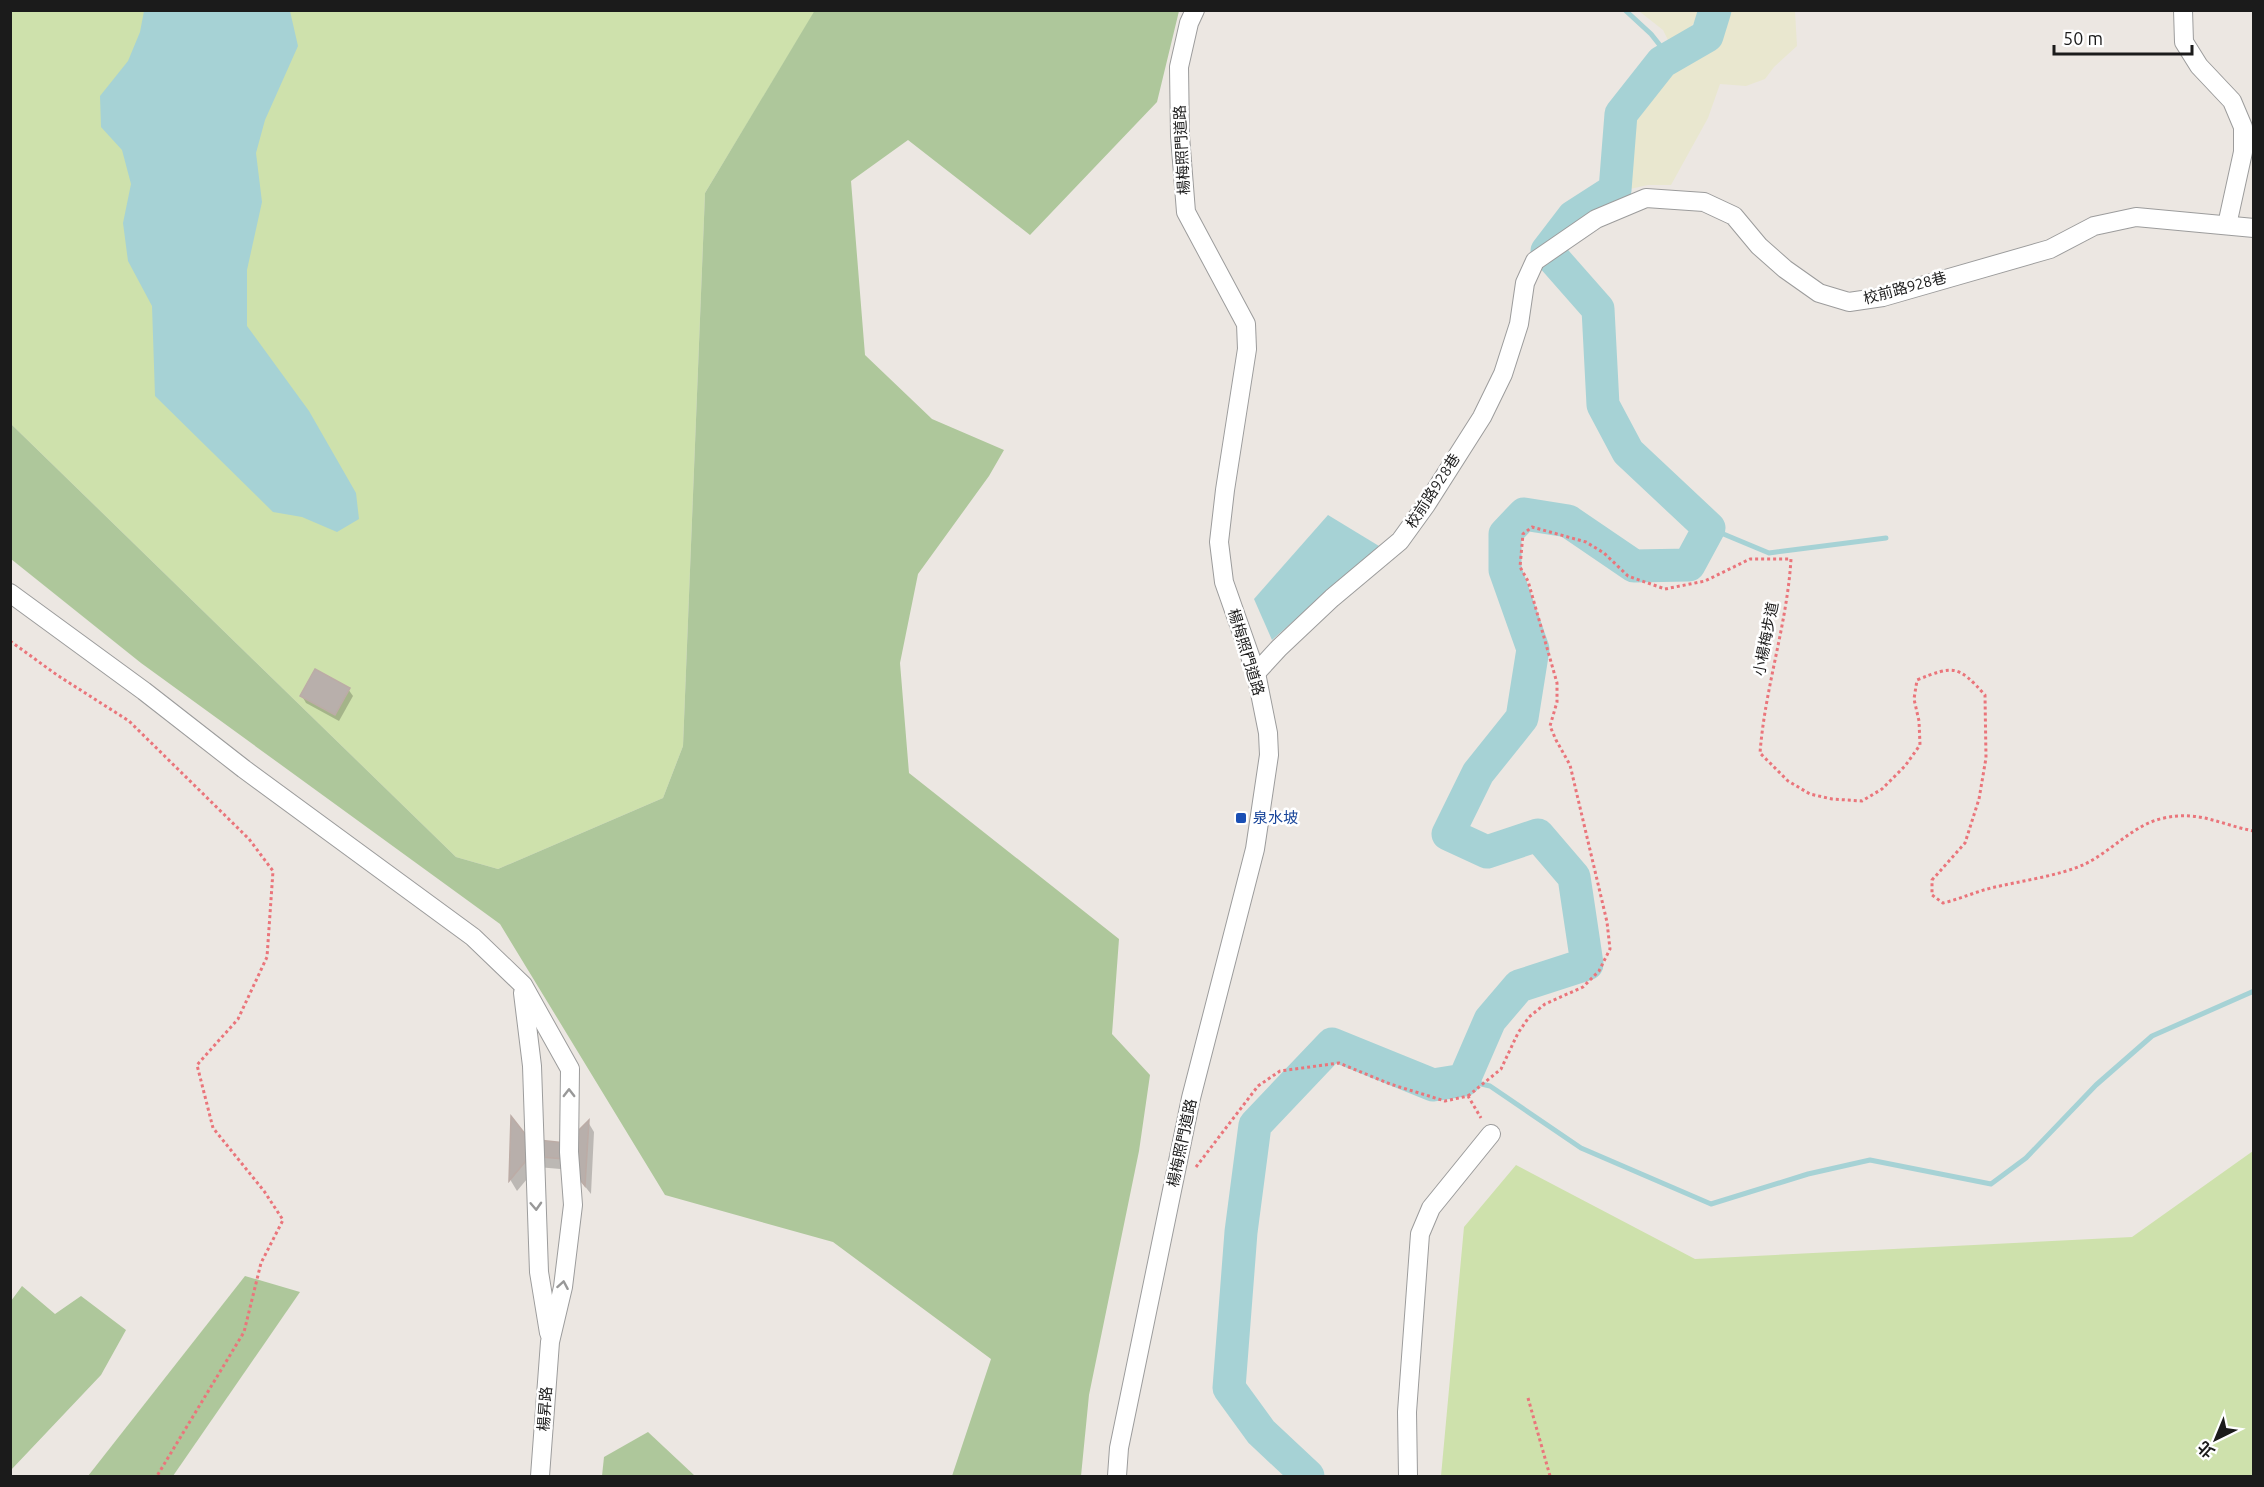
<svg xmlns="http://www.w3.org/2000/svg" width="2264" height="1487" font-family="Ubuntu,'Noto Sans TC',sans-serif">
<rect width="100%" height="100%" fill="#ece7e2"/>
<g fill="#e9e7cf">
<polygon points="1639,11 1701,11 1688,32 1670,44 1663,30"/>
<polygon points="1725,11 1795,11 1797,46 1774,67 1765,79 1746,86 1720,84 1708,118 1671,185 1648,185 1621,191 1627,117 1672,64 1718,38"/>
</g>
<g fill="#cee1ac">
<polygon points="10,11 815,11 705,193 683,746 663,798 498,869 456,857 11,424"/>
<polygon points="2253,1151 2253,1476 1441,1476 1464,1227 1516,1165 1695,1259 2132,1237"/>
</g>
<g fill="#aec79b">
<polygon points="815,10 1179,11 1157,102 1030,235 908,140 851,181 865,355 932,419 1004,450 989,476 918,574 900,663 909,773 1119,939 1112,1034 1150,1075 1139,1151 1089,1395 1081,1476 952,1476 991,1359 833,1242 665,1195 500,924 141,663 11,559 11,424 456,857 498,869 663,798 683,746 705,193"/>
<polygon points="245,1276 300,1292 173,1476 88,1476"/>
<polygon points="22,1286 55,1314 81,1296 126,1330 101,1375 11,1470 11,1301"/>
<polygon points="648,1432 695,1476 602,1476 604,1457"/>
</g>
<g fill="#a6d2d5">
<polygon points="144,11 290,11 298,46 265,120 256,153 262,202 247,270 247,326 309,411 356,493 359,519 337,532 302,517 273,512 155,396 152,306 128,261 123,223 131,184 122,150 101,127 100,96 128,61 140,32"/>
<polygon points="1328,515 1379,546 1272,640 1254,599"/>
</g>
<g fill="#0003">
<polygon points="348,689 353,696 339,721 306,703 302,696"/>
<polygon points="512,1120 529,1141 566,1144 588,1122 594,1132 591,1194 572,1170 537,1167 517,1191 511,1181"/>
</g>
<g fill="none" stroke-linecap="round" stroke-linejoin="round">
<g stroke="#a6d2d5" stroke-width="5">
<polyline points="1625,10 1651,34 1670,58"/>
<polyline points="1709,528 1769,553 1886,538"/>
<polyline points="1464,1080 1490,1086 1581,1148 1711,1204 1808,1174 1870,1160 1991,1184 2026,1158 2096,1085 2152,1036 2254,991"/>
</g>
<polyline stroke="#a6d2d5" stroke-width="33" points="1308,1476 1261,1432 1229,1388 1241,1232 1255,1125 1332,1044 1433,1085 1464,1080 1490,1020 1519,986 1587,964 1574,877 1538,835 1487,852 1448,834 1478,773 1522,718 1533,649 1505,570 1505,534 1524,514 1568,521 1634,566 1689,565 1709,528 1628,452 1603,405 1598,309 1547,251 1573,217 1615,190 1621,114 1662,62 1707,36 1715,10"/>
</g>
<g fill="#b8afab" stroke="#bcaca6" stroke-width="1.5">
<polygon points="315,669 350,688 335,715 300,696"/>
<polygon points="511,1116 529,1139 566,1143 589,1120 585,1186 564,1159 530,1156 509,1181"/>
</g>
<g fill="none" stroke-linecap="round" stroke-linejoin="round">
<defs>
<g id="minor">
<polyline points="2183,10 2184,42 2199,66 2232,101 2243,127 2243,152 2227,225"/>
<polyline points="10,593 144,691 244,769 473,937 523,985 570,1069 569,1152 573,1205 563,1287 550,1342 540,1476"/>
<polyline points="1256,673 1279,648 1332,598 1400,541 1426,505 1482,417 1503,374 1519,324 1525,283 1535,261 1596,219 1646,198 1704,202 1734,216 1759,246 1785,269 1819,293 1849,302 1883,297 2050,249 2094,226 2136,217 2254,228"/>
<polyline points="523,993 532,1066 539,1272 549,1333"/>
<polyline points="1117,1476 1119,1448 1191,1098 1255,849 1269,755 1268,733 1256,673 1224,582 1219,542 1225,490 1247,349 1246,324 1186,212 1180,136 1179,67 1189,23 1195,10"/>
<polyline points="1408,1476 1407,1412 1420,1234 1431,1208 1491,1134"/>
</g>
</defs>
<use href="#minor" stroke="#9c9c9c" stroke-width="20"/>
<g stroke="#ea757b" stroke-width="3" stroke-dasharray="3 3" stroke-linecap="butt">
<polyline points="10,641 57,675 129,721 249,839 273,871 267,957 238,1019 197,1065 213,1128 264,1191 283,1220 261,1263 244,1332 157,1476"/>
<path d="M1468,1096L1501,1069L1518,1033L1529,1017L1545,1004L1583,987L1599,971L1610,949L1607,922L1570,765L1556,740L1550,726L1557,702V683L1528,581L1520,567L1523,534L1532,527L1586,542L1604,553L1628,576L1665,589L1705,581L1750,559H1791C1787,625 1765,687 1760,753L1788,781L1810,794L1832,799L1862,801L1882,789L1905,766L1920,745L1919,721L1914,699L1917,680C1954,665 1958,665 1985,695L1986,758L1979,799L1965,843L1932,880V895L1943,903C1960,899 1975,892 1991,888C2020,881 2059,876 2085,864C2112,851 2134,824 2164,818C2199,810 2221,825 2254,831"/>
<polyline points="1196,1167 1258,1086 1280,1071 1339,1063 1390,1084 1445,1101 1468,1096 1481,1118"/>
<polyline points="1528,1398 1550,1476"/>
</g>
<use href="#minor" stroke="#fff" stroke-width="18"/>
</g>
<defs><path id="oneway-chevron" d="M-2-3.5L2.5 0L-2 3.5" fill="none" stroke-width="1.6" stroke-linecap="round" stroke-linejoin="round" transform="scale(1.5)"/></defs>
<g stroke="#989898">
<use href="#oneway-chevron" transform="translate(569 1093) rotate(-90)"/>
<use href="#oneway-chevron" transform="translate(536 1206) rotate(87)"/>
<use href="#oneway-chevron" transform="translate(563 1285) rotate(-80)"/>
</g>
<rect fill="#1a4fb4" stroke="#fff" stroke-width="2" x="1235" y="812" width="12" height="12" rx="3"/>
<g text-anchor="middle" stroke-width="5" stroke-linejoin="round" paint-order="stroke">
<g font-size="15" fill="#1b1b1b" stroke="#fff">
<text transform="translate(1182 150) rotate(-93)" y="5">楊梅照門道路</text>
<text transform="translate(1905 288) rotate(-15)" y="5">校前路928巷</text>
<text transform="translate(1433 491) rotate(-57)" y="5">校前路928巷</text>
<text transform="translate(1766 639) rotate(-79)" y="5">小楊梅步道</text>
<text transform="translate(1246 652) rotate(73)" y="5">楊梅照門道路</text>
<text transform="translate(1182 1143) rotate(-78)" y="5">楊梅照門道路</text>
<text transform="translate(545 1409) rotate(-86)" y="5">楊昇路</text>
</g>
<g font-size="15" fill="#164399" stroke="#fff" text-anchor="start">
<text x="1253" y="823">泉水坡</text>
</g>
</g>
<rect width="2264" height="1487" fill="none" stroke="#1b1b1b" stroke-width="24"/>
<g transform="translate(2216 1439) rotate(223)" stroke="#ffffff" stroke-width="4.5" paint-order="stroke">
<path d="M0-4.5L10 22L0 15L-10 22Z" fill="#1b1b1b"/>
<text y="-9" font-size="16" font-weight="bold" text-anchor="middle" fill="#1b1b1b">北</text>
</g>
<path d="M2054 45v9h138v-9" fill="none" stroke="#1b1b1b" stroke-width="3"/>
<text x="2063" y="45" font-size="18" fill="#1b1b1b" stroke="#ffffff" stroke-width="4.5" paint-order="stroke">50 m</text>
</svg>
